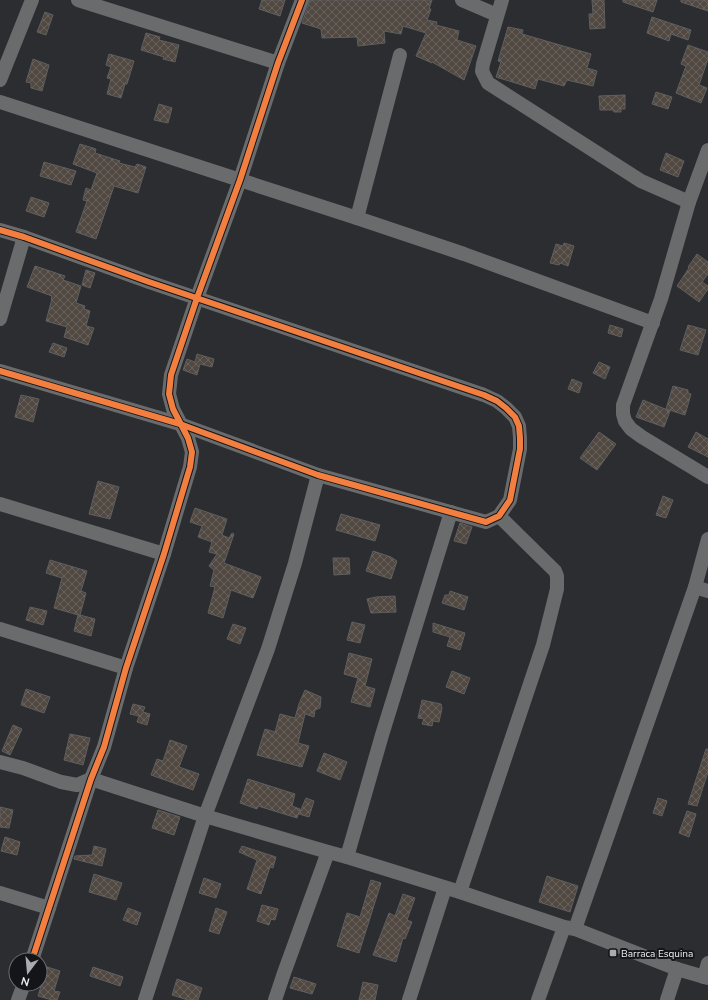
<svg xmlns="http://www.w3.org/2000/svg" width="708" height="1000" font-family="'Nunito Sans',sans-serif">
<defs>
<pattern id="building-cross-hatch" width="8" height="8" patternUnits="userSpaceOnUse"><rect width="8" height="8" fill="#504841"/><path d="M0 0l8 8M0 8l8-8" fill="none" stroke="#69635d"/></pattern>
</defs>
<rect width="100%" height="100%" fill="#2b2d30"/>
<g fill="url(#building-cross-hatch)" stroke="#605f60">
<polygon points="262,0 285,0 280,16 259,9"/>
<polygon points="310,0 432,0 429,9 431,9 427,20 437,22 436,25 459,31 457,40 476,46 464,80 432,62 432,63 416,56 426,33 403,26 401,34 384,31 385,43 358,46 357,37 322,38 321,29 302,23"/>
<polygon points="592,0 604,0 605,28 590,29 589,14 593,14"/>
<polygon points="623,0 657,0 653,12 623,2"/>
<polygon points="681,0 708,0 708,11 681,2"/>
<polygon points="45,12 53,15 46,35 37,32"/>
<polygon points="652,17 691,30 688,40 671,34 669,41 647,33"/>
<polygon points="508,27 523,30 522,34 591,54 587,68 597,71 593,86 567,80 564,86 538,79 535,89 496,77 501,62 498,61"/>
<polygon points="146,33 160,37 159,40 179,45 175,62 163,59 164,57 141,50"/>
<polygon points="688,45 708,52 708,59 699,85 707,88 701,103 676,93 686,66 681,64"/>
<polygon points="109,54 134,61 127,84 125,84 121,98 107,94 111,79 107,78 111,67 106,65"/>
<polygon points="33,59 49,65 42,91 31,88 31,83 26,82"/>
<polygon points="656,92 672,97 668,109 652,104"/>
<polygon points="625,95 625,109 621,109 621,112 614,112 613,110 600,110 599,96"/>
<polygon points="159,104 172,108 168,123 154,120"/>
<polygon points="80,144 96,149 95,153 120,161 119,163 135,167 137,164 146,167 138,193 114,186 96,239 76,232 87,201 83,200 86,188 91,190 97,173 73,164"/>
<polygon points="666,153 684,161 678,177 660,170"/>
<polygon points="44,162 76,171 71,185 40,176"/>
<polygon points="31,197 49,203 44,217 26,211"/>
<polygon points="564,243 574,246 568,266 560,263 559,265 550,263 556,244 563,246"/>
<polygon points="697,254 708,262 708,274 702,282 708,286 708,289 699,302 677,286 689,268 688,267"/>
<polygon points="35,266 65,276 63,280 81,286 76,303 85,306 84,309 90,311 86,326 94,328 88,345 64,337 67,327 46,321 52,299 51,299 52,296 27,287"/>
<polygon points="86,270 95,273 90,288 82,285"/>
<polygon points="610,325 623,329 621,337 608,333"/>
<polygon points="688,325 706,330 698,355 680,350"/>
<polygon points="53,343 67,348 64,357 49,352"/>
<polygon points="197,354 214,359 212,367 200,364 197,375 183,370 187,359 195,362"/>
<polygon points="599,362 610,367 605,379 593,373"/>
<polygon points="572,379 582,383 579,393 568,389"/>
<polygon points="673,386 688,390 688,393 691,394 685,415 666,409"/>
<polygon points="21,395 39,399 33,422 15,417"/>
<polygon points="643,400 670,411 664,427 636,417"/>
<polygon points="599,432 616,444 597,470 580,458"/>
<polygon points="696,432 708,439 708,457 688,447"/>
<polygon points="98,481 119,487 110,519 89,514"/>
<polygon points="663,496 673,500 666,518 656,515"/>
<polygon points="195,508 227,519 222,535 229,538 232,533 234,534 224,563 261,577 253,598 231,590 223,618 208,613 215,587 210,586 214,570 209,566 217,554 209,552 212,542 198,537 202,526 190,522"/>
<polygon points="341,514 380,525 375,541 336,530"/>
<polygon points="460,523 472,527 466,544 454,541"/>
<polygon points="373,551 391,557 397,561 391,579 366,571"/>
<polygon points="333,558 349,558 350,574 334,575"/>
<polygon points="50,560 87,571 81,591 86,593 80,615 95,619 91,636 74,631 78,615 54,608 62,578 46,573"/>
<polygon points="450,591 468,597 464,610 442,603 445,595 449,595"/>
<polygon points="395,596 396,612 371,613 367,599 376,597"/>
<polygon points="30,607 47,611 43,625 26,620"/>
<polygon points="352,622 365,625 360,643 347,640"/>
<polygon points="433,623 465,633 460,650 447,646 450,637 433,632"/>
<polygon points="233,624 246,628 240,644 227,639"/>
<polygon points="349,653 372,659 365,686 375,689 370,707 351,702 358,678 344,674"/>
<polygon points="452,671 470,678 464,694 446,687"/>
<polygon points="26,689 50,697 44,713 21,705"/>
<polygon points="305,690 321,697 320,708 315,710 314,717 305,714 298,743 309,746 302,767 257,755 265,729 275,732 280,714 295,718 299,704"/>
<polygon points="422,700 441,704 442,708 439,722 433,721 432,726 422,724 424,719 418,718"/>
<polygon points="133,704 145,707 143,712 150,714 147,725 137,722 139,716 130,714"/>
<polygon points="13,725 22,729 10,755 2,751"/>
<polygon points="70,734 90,738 83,765 64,760"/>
<polygon points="170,740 187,746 179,767 199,774 193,790 151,775 157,759 163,761"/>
<polygon points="706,749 708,749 708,772 697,806 688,804"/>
<polygon points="324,753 347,762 340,780 317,771"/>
<polygon points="248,779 295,794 292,806 300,809 297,818 258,806 257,809 240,803"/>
<polygon points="306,798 314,801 309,817 299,814"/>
<polygon points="658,798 667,801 662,816 653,813"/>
<polygon points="0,807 13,810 9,828 0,827"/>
<polygon points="158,810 180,817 174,835 152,828"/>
<polygon points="687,811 696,814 689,837 679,833"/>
<polygon points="5,837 20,842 17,855 1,851"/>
<polygon points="94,846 106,849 102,866 74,859 75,856 92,855"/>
<polygon points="242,846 276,857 273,868 270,867 261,894 247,889 257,860 239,852"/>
<polygon points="94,874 122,883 116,900 89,892"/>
<polygon points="547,876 578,886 570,912 539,902"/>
<polygon points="204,878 221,884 216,898 199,893"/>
<polygon points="371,880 381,883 359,953 337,946 347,913 360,917"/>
<polygon points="403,894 415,898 407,920 412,922 405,939 403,938 396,962 373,955 389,913 395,916"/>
<polygon points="262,905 278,909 275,920 271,919 269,925 257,921"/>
<polygon points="128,908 141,913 137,925 123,920"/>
<polygon points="216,908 227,912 219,934 209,931"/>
<polygon points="44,966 60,971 54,991 60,992 57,1000 52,1000 38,996 42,983 40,982 40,980"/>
<polygon points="93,967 123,977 120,986 90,976"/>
<polygon points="294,977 316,984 312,994 290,988"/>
<polygon points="177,979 202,988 198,1000 188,1000 172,995"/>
<polygon points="363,982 378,985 375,1000 359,1000"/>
</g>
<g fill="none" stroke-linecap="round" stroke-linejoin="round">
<g stroke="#696b6d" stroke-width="14">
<polyline points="78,0 278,63"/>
<polyline points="462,0 497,15"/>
<polyline points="502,0 483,64 482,71 488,83 641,181 689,202"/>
<polyline points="0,80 32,0"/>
<polyline points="0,102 240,180 357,218 464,254 653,323"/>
<polyline points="708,150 689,202 661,299 623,405 623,414 625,421 631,429 642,437 708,477"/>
<polyline points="357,218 400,55"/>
<polyline points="0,230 24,237 149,282 484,395 497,401 506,408 515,417 519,426 520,438 520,449 510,500 499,516 486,522 318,475 180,424 0,371"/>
<polyline points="0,319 24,237"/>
<polyline points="0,504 164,554"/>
<polyline points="695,587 708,591"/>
<polyline points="0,629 126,668"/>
<polyline points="0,762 23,768 61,782 77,785 91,779 205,816 328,852 347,857 460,892 564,927 575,929 677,969 708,978"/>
<polyline points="347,857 382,735 451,512"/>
<polyline points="460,892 543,645 557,589 557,576 555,571 499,516"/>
<polyline points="0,893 49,908"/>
<polyline points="575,929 695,587 708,539"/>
<polyline points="32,960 91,779 104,747 126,668 164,554 190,467 192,452 188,438 173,409 169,394 171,375 197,298 240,180 278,63 302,0"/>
<polyline points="704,977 708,963"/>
<polyline points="18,1000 24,984"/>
<polyline points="145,1000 205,816 268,649 295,563 318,475"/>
<polyline points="275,1000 284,973 328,852"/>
<polyline points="409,1000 445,888"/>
<polyline points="538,1000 564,927"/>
<polyline points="667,1000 677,969"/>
</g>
<defs>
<g id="cycleway">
<polyline points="0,230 24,237 149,282 484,395 497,401 506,408 515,417 519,426 520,438 520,449 510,500 499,516 486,522 318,475 180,424 0,371"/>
<polyline points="32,960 91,779 104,747 126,668 164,554 190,467 192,452 188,438 173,409 169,394 171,375 197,298 240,180 278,63 302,0"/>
</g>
</defs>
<use href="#cycleway" stroke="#131518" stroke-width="8"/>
<use href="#cycleway" stroke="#f27e40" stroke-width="6"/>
</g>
<rect fill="#a8abaf" stroke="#131518" stroke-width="1.5" x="609" y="949" width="8" height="8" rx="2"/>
<g text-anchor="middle" stroke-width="4" stroke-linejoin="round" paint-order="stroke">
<g font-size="10" fill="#eceff3" stroke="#131518" text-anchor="start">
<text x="621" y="957">Barraca Esquina</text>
</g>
</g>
<g transform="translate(28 972) rotate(196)"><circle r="19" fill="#131518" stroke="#6a6c70"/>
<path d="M0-3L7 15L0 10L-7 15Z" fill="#a8abaf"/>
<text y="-6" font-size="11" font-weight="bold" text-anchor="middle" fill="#eceff3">N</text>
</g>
</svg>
